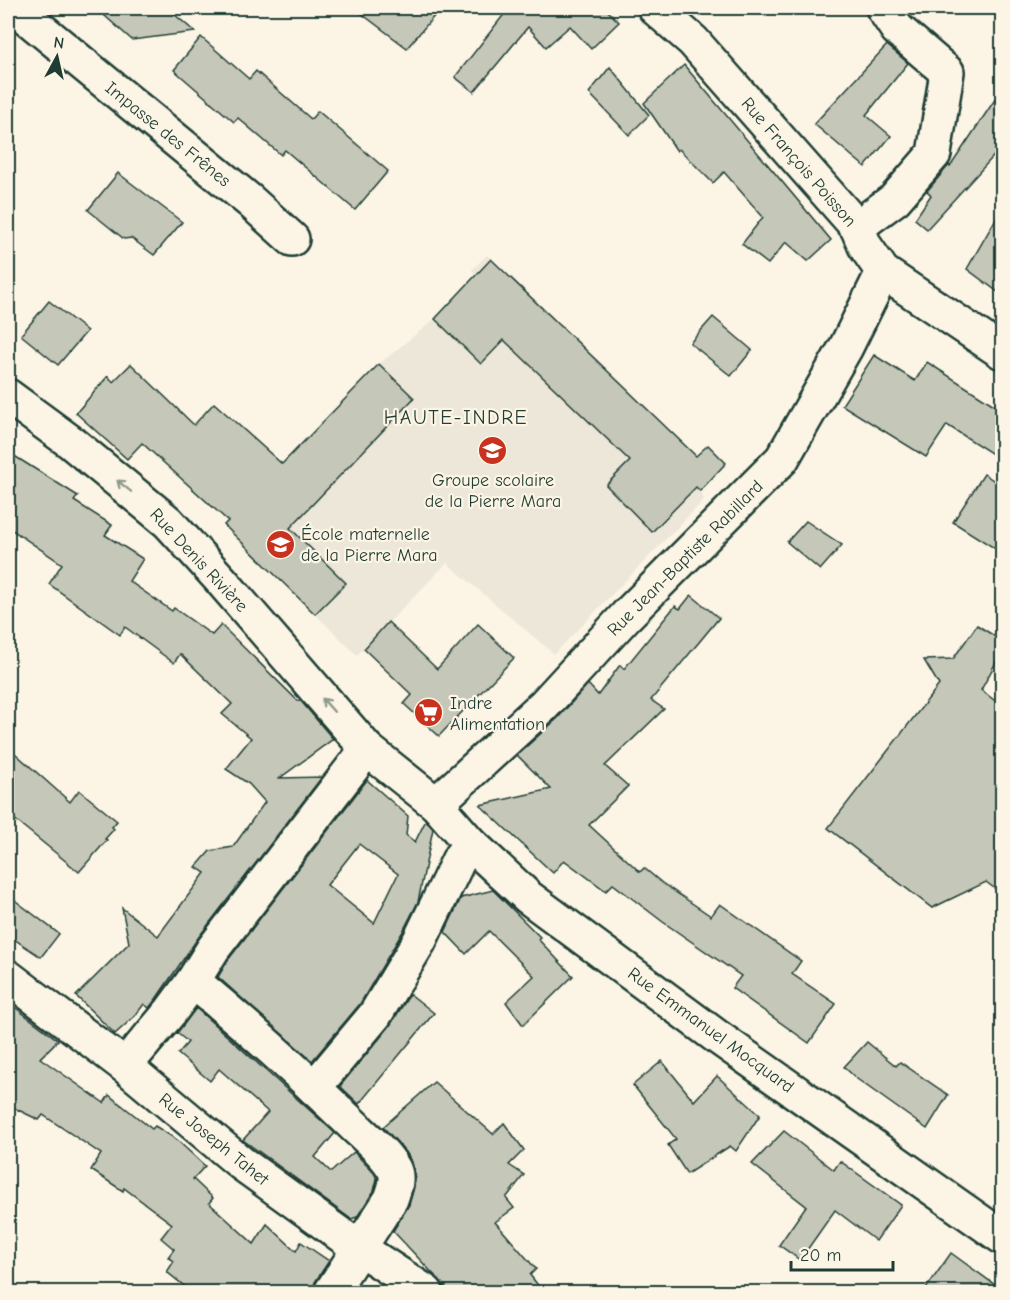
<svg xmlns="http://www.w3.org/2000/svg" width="1010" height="1300" font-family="'Comic Neue',sans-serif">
<rect width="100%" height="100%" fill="#fcf5e5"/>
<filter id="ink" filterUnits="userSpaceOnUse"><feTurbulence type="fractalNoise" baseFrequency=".0167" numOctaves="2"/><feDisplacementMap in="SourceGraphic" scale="12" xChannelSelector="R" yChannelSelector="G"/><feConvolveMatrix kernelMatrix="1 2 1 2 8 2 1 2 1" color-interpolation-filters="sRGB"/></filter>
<g filter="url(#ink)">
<polygon fill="#ece7d8" points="487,255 696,456 708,445 726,463 700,490 704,500 554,654 447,563 357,655 224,525 379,364 435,319 476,275 472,270"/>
<g fill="#c5c7b9" stroke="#1f3d34" stroke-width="1.5" fill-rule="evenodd">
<polygon points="96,8 167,8 195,32 132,40"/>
<polygon points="354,8 441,8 407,48"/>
<polygon points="509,8 605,8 619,22 591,49 570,26 546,47 528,27 474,92 455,77"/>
<polygon points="201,37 249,79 256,71 311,119 318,111 388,171 355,210 285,150 281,155 238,118 234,122 174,70"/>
<polygon points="887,45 908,63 866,115 891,136 865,167 814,124"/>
<polygon points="684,65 831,240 808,261 786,242 768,264 742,244 763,217 724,172 713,183 679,149 677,151 644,103"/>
<polygon points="610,67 649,115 629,135 589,93"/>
<polygon points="1002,89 1002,147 927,229 915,219 931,195 927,191 949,165 950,167"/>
<polygon points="118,173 182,222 154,255 131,238 124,239 88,210"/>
<polygon points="1002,208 1002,295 967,269"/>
<polygon points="491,259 696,456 708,445 726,463 700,491 696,487 652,532 606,485 630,461 504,340 481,364 435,319"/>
<polygon points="49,301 87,331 58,365 21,335"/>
<polygon points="713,317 752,350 731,376 690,343"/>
<polygon points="874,355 915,381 927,362 1002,410 1002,460 947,425 926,457 842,405"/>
<polygon points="131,364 194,425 214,403 282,464 379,364 414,398 290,528 346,583 315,614 224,525 228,521 142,443 127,459 76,413 108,376 113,382"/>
<polygon points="8,452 78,496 74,501 112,525 105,535 143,559 129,581 172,611 174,608 212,635 221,625 298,701 300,700 333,739 280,778 322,777 198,938 156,999 149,1008 144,1004 135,1016 115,1034 76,996 129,943 122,908 158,936 205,873 196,867 210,851 233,847 265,802 249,784 226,769 251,738 222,714 232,704 180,654 174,663 125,627 120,635 49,584 62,564 8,527"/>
<polygon points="984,474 1002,486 1002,553 953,522"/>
<polygon points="806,521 842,545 820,570 787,542"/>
<polygon points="691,595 719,618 651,700 664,709 605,766 628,786 589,825 640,872 644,868 662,883 711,916 720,904 801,961 792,974 836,1004 809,1043 732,988 741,976 663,922 613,884 606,891 564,860 553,873 480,805 551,789 517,755 558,718 588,684 598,695 620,665 624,669 675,606 680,609"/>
<polygon points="388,622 437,669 478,624 514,658 439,736 404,704 412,695 364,649"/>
<polygon points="977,625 1002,641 1002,651 981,690 1002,706 1002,894 986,882 932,908 828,828 939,685 924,660 953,659"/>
<polygon points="8,747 70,802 79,790 117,821 112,827 114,829 105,839 107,840 79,872 8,814"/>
<path d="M367,780L408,816L406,835L415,842L426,820L433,829L418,902L402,933L360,1004L312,1061L218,977L228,960ZM359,844L398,874L374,923L327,885Z"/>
<polygon points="493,890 540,937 538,939 573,976 523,1025 506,1002 534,976 489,931 466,954 445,932 461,898"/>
<polygon points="8,895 59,934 41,957 8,935"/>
<polygon points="410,994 434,1013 359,1104 340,1086 389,1027"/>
<polygon points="8,1002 58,1040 40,1058 104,1103 109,1095 152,1129 155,1126 176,1139 205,1166 193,1179 213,1198 209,1203 254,1244 267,1224 296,1251 301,1242 329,1261 315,1282 312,1293 193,1293 167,1272 174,1261 168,1257 174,1249 161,1238 172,1224 124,1188 123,1191 91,1170 101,1154 43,1115 39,1120 8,1105"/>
<polygon points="196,1008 335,1133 315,1157 331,1172 354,1152 374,1173 377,1179 374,1191 357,1217 351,1219 243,1140 268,1112 219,1069 210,1081 178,1054 188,1042 177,1033"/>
<polygon points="867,1042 896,1066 900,1062 948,1095 927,1129 857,1079 844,1067"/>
<polygon points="662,1061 694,1101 717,1076 760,1115 736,1151 730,1146 687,1174 668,1145 676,1139 633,1085"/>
<polygon points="434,1082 493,1134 504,1123 524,1150 509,1165 524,1175 506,1198 514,1208 495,1222 536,1269 530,1275 544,1293 451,1293 393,1231 409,1205 414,1187 415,1174 412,1162 406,1152 383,1127"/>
<polygon points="784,1131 834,1170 840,1161 901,1205 876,1241 835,1210 800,1260 779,1245 806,1206 752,1164"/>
<polygon points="951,1253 1002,1290 1002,1293 923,1293"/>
</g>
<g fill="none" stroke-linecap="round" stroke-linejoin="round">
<defs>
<g id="minor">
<polyline points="15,8 250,201 292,239"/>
<polyline points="655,8 693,41 857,227 865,246 883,272 1002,352"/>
<polyline points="857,227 895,199 934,154 947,72 897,29 883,8"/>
<polyline points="8,396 72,443 168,522 220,579 367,749 436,804 471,844 528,897 716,1036 1002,1237"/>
<polyline points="436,804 544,705 626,616 782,459 846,347 883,272"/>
<polyline points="8,977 125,1066 241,1163 359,1248 426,1292"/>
<path d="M193,981C247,1026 299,1073 350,1122C364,1136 384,1151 394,1169C399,1179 394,1190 391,1199L331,1292"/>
<polyline points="125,1066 171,1011 193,981 213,949 367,749"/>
<polyline points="314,1088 375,1015 419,942 460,857 471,844"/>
</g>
</defs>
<use href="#minor" stroke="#1f3d34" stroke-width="38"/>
<use href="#minor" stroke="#fcf5e5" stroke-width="33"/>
</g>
<defs><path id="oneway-shaft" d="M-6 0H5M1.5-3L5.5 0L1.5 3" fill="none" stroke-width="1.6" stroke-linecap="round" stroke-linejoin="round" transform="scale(1.5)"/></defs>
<g stroke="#8e998c">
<use href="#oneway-shaft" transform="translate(124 486) rotate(-141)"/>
<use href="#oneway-shaft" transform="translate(328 705) rotate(-131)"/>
</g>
</g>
<defs>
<symbol id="school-disc" viewBox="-11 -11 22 22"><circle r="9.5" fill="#c8321e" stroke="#fcf5e5"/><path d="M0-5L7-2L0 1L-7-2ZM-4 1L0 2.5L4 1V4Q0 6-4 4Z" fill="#fff"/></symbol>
<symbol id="supermarket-disc" viewBox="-11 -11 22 22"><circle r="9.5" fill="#c8321e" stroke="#fcf5e5"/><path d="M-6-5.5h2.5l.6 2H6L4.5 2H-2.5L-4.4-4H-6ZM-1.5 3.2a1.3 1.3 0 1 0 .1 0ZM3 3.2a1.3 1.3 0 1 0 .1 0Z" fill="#fff"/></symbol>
</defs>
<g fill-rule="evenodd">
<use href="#school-disc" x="476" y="434" width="33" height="33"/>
<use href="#school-disc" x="264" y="528" width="33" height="33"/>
<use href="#supermarket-disc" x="412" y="696" width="33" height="33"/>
</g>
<g text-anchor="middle" stroke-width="4.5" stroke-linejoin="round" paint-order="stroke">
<g font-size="18" fill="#1f3d34" stroke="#fcf5e5">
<text transform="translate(168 134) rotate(39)" y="6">Impasse des Frênes</text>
<text transform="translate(799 162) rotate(49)" y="6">Rue François Poisson</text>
<text transform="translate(685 558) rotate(-45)" y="6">Rue Jean-Baptiste Rabillard</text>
<text transform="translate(199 560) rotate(47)" y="6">Rue Denis Rivière</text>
<text transform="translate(711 1030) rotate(36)" y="6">Rue Emmanuel Mocquard</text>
<text transform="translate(214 1139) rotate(39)" y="6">Rue Joseph Tahet</text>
</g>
<g font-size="18" fill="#1f3d34" stroke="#fcf5e5" text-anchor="start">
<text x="493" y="486" text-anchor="middle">Groupe scolaire<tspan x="493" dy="21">de la Pierre Mara</tspan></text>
<text x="301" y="540">École maternelle<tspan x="301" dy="21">de la Pierre Mara</tspan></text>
<text x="450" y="709">Indre<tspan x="450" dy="21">Alimentation</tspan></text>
</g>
<g font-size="20" letter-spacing="1.5" fill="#1f3d34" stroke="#fcf5e5">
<text x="456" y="424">HAUTE-INDRE</text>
</g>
</g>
<rect width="1010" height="1300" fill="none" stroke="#fcf5e5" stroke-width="30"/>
<rect x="15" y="15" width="980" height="1270" fill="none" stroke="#1f3d34" stroke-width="2" filter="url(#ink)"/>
<g transform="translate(57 57) rotate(8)" stroke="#fcf5e5" stroke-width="4.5" paint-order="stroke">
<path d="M0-4.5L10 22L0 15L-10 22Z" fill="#1f3d34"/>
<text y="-9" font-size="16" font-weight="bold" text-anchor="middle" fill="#1f3d34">N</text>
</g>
<path d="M791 1261v9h102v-9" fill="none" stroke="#1f3d34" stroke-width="3"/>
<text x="800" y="1261" font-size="18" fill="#1f3d34" stroke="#fcf5e5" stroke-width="4.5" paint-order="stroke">20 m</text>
</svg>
